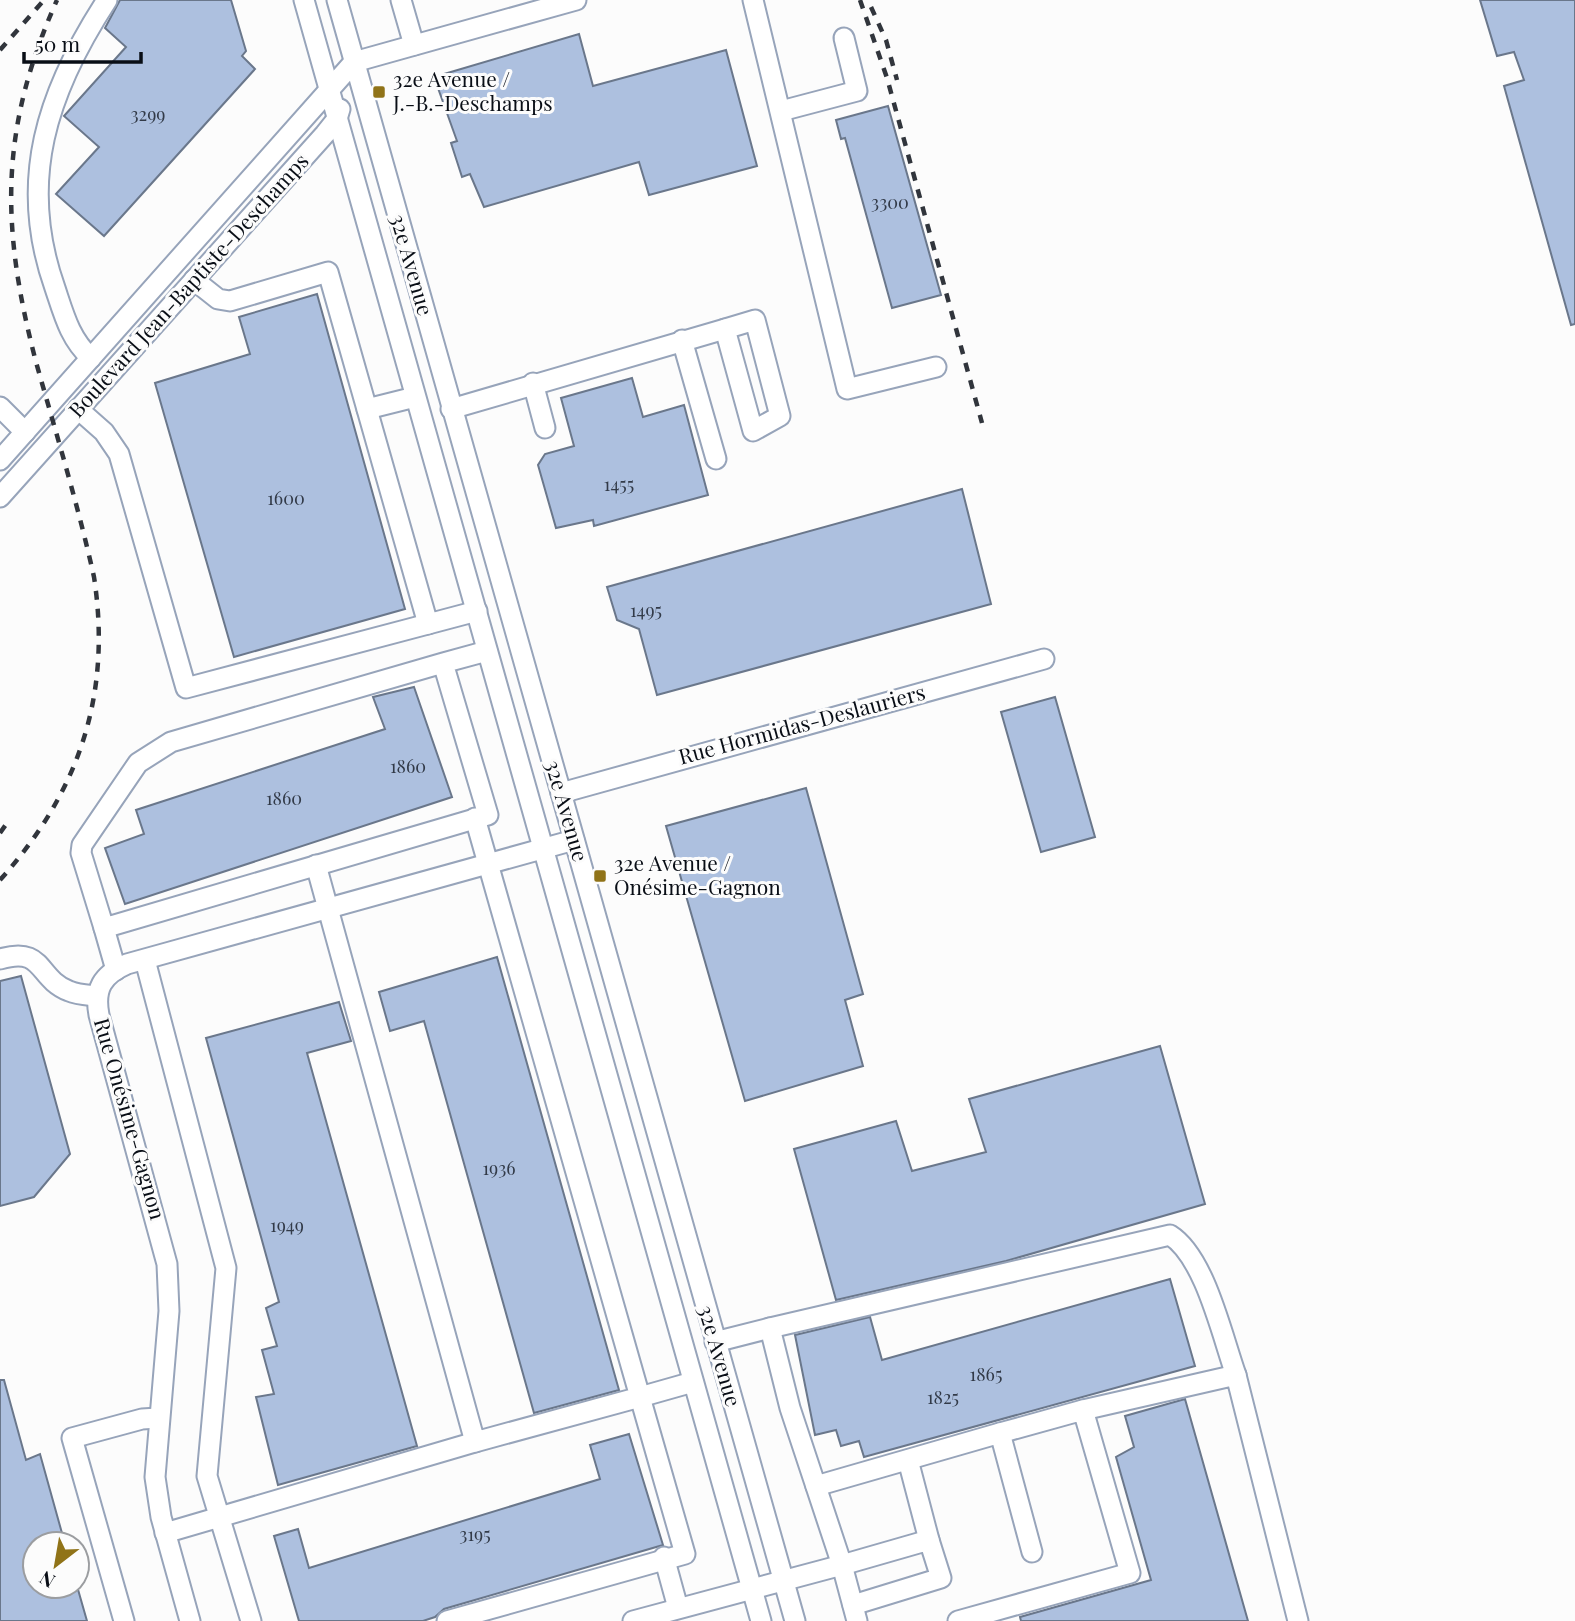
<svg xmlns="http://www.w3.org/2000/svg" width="1575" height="1621" font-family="'Playfair Display',serif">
<rect width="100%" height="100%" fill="#fcfcfc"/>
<g fill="#adc0df" stroke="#6a778b" stroke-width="2">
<polygon points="120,0 231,0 246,51 242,56 255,69 104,236 56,194 99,147 64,116 126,47 105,28"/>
<polygon points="1480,0 1575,0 1575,324 1571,325 1504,86 1524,80 1514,52 1497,56"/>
<polygon points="579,34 593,86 726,50 757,166 649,195 639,162 484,207 470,174 462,177 451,143 457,141 434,77"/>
<polygon points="888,106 941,295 892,308 845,138 841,139 836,120"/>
<polygon points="317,294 405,609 234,657 155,383 250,354 239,317"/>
<polygon points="632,378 643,417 684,405 708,495 594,526 593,520 556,528 538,465 545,454 574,446 561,398"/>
<polygon points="962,489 991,604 657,695 639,629 617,620 607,587"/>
<polygon points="414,687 452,797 125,904 105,848 144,834 136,810 385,729 373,697"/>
<polygon points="1055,697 1095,837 1041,852 1001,712"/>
<polygon points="806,788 863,994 845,1000 863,1066 745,1101 666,826"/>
<polygon points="497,957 619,1390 534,1413 424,1021 390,1031 379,992"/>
<polygon points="21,976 70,1154 34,1197 0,1206 0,981"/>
<polygon points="339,1002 351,1041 307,1053 417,1446 278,1485 256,1397 274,1394 262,1350 277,1346 266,1308 279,1302 206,1038"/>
<polygon points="1160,1046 1205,1204 1006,1261 836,1300 794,1149 896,1121 912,1171 986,1152 969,1099"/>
<polygon points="1170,1279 1195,1366 864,1457 859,1441 841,1446 836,1430 815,1435 795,1335 870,1317 882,1360"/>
<polygon points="0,1380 4,1380 26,1460 40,1454 65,1544 35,1544 35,1586 77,1586 87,1621 0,1621"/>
<polygon points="1185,1399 1248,1621 1021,1621 1020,1617 1151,1580 1116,1457 1134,1447 1125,1416"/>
<polygon points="629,1434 663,1545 444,1609 435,1617 423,1621 299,1621 274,1536 298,1529 309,1568 600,1479 590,1445"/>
</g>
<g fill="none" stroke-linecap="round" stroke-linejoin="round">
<defs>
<g id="minor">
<polyline points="304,0 761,1621"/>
<polyline points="337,0 795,1621"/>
<polyline points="401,0 414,45"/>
<polyline points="753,0 847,389 936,367"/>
<polyline points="781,111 857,91 844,38"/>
<polyline points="194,280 218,299 230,301 328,272 428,624 477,611"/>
<polygon points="755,320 780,416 753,431 725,329"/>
<polyline points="682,340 716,459"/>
<path d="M91,358C70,339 64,315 55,288C17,181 47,92 107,0"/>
<polyline points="533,383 545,428"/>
<polyline points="0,407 25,432"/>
<polyline points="78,409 104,432 119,454 186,688 428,624"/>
<polyline points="367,409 415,397"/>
<polyline points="451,409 725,329"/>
<polyline points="0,460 354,62 576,0"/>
<polyline points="0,497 325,134 337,119 340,109"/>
<polyline points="443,663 488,815 104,928 81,853 82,845 138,763 171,742 443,663 487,651"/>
<polyline points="561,793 1044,659"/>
<polyline points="316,865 475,1442 640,1397 475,818"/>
<polyline points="104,928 116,970"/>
<path d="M0,959C45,946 36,978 69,991C78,995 88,995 97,996"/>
<polyline points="145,960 226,1268 207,1476 251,1621"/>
<path d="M770,1328L1170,1235C1205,1257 1222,1336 1236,1375"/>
<polyline points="715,1342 770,1328 790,1408 842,1565 929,1540 941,1578 853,1605"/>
<polyline points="1083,1410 1236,1375 1298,1621"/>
<polyline points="908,1460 929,1540"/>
<polyline points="816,1486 1000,1433 1032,1552"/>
<polyline points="165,1533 475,1442"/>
<polyline points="664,1557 678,1608"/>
<polyline points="124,1621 72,1438 142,1419 158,1418"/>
<path d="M190,1621L161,1517L155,1477L169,1311L167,1264L99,1015C94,989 102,975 127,964L574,840"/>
<polyline points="447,1621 685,1554 640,1397 693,1382"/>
<polyline points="633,1621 842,1565 857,1621"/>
<polyline points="958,1621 1130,1573 1083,1410 1000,1433"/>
</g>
</defs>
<use href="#minor" stroke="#97a4ba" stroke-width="23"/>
<use href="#minor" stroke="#fff" stroke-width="19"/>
<g stroke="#31353c" stroke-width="4.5" stroke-dasharray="9 9" stroke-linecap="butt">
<polyline points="860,0 887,78 982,423"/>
<polyline points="871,7 886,40 897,80"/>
<polyline points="0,50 44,0"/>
<polyline points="0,833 7,823"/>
<path d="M0,880C79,792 112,695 94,577C78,505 56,433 36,362C0,225 0,128 57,0"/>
</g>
</g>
<g fill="#907318" stroke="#fcfcfc" stroke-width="2.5">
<rect x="372" y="85" width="14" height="14" rx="3.5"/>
<rect x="593" y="869" width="14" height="14" rx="3.5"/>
</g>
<g text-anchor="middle" stroke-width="6" stroke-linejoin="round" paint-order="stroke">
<g font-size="18" fill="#323a48">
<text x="148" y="121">3299</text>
<text x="890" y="209">3300</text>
<text x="619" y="491">1455</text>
<text x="286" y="505">1600</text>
<text x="646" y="617">1495</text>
<text x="408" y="773">1860</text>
<text x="284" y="805">1860</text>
<text x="499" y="1175">1936</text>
<text x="287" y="1232">1949</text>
<text x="986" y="1381">1865</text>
<text x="943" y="1404">1825</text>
<text x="475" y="1541">3195</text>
</g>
<g font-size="21" fill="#090e16" stroke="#fcfcfc" text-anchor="start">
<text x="393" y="87">32e Avenue /<tspan x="393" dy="24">J.-B.-Deschamps</tspan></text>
<text x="614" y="871">32e Avenue /<tspan x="614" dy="24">Onésime-Gagnon</tspan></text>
</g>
<g font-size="21" fill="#090e16" stroke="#fcfcfc">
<text transform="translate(411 265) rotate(74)" y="7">32e Avenue</text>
<text transform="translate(189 286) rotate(-48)" y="7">Boulevard Jean-Baptiste-Deschamps</text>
<text transform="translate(802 725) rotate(-15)" y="7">Rue Hormidas-Deslauriers</text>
<text transform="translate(566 811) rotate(74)" y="7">32e Avenue</text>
<text transform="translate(129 1119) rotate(74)" y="7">Rue Onésime-Gagnon</text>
<text transform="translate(719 1356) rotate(74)" y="7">32e Avenue</text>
</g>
</g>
<g transform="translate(56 1565) rotate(211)"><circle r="33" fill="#fcfcfc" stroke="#9b9da0" stroke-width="2"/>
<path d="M0-5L12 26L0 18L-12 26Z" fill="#907318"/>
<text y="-10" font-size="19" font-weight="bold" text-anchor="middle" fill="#090e16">N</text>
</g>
<path d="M24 52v10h117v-10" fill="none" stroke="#090e16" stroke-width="3.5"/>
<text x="35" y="52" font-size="21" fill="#090e16" stroke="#fcfcfc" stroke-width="5" paint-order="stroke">50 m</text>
</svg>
